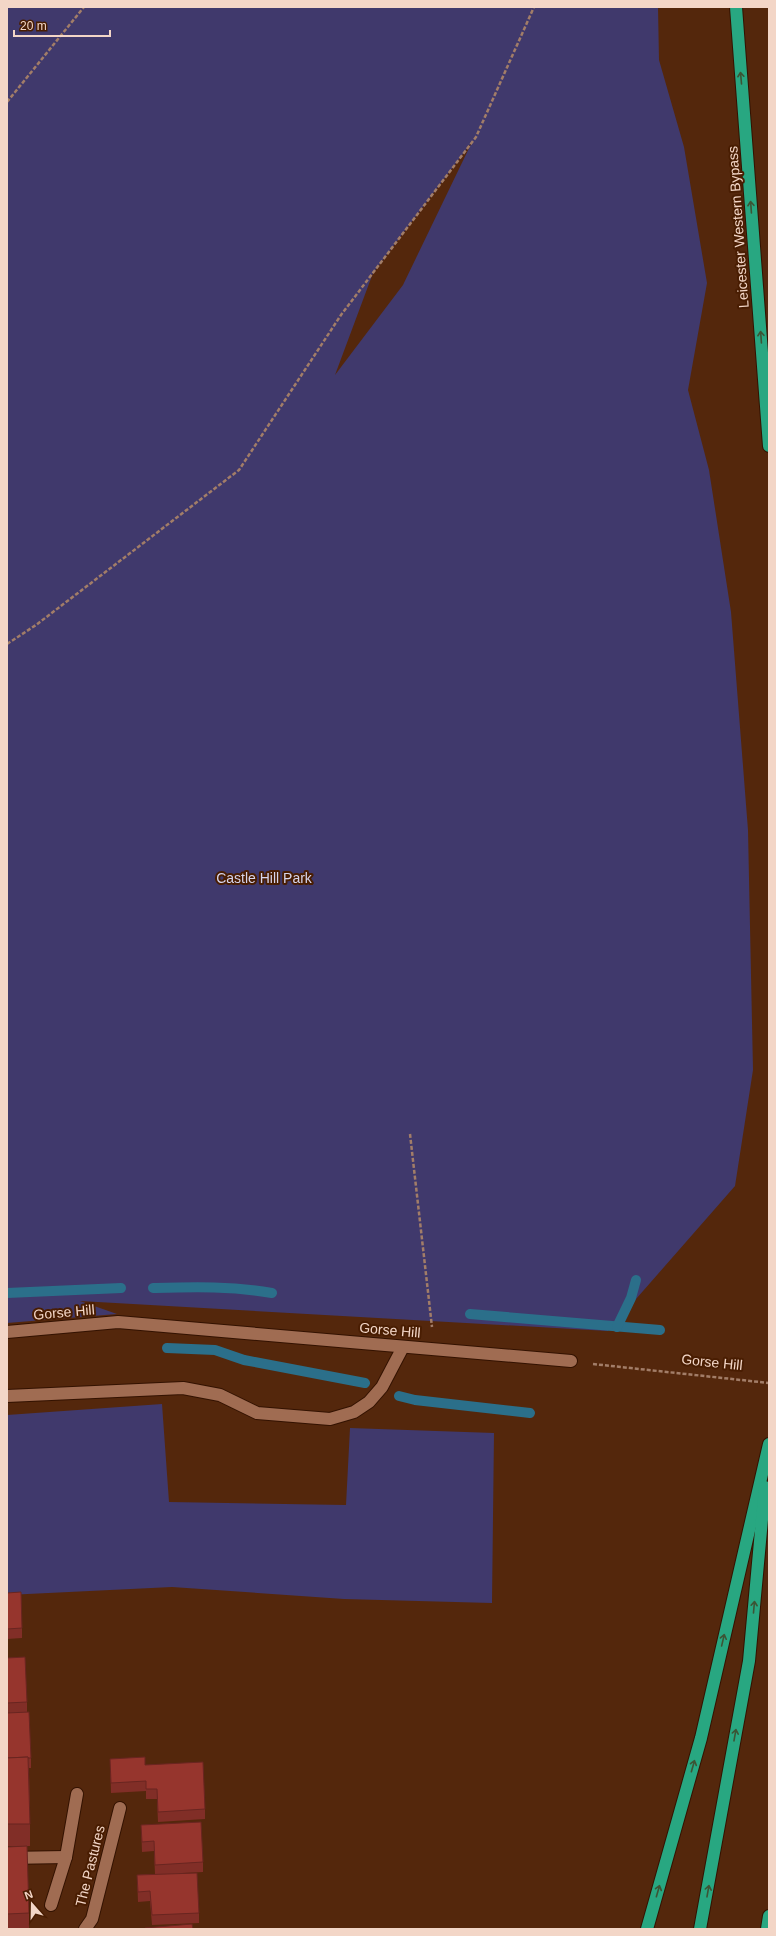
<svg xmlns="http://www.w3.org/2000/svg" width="776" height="1936" font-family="Arial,sans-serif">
<rect width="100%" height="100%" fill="#54270c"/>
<g fill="#40396c" fill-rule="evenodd">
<path d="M7,7H658L659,60L684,147L707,283L688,390L709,470L731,612L748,830L753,1070L735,1186L608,1331L80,1301L117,1314L7,1323ZM472,142L403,285L335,375L373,273Z"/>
<polygon points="162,1404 169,1502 346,1505 350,1428 494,1433 492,1603 344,1599 172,1587 7,1595 7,1415"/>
</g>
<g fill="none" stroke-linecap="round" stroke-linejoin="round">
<g stroke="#2b6f8a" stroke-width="10">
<path d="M153,1288C195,1287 231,1286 272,1293"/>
<polyline points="7,1293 121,1288"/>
<polyline points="470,1314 660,1330"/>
<polyline points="617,1327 631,1298 636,1280"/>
<polyline points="167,1348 215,1350 244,1360 365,1383"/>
<polyline points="399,1396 415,1400 530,1413"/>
</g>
<defs>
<polyline id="lane" points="7,1396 183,1388 220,1395 257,1413 330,1419 354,1412 369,1402 382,1387 403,1347"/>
<g id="street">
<polyline points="7,1332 118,1322 571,1361"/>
<polyline points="7,1858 66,1857"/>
<polyline points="51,1905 66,1857 77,1794"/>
<polyline points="85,1929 92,1919 120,1808"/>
</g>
<g id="highway">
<polyline points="736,7 769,446"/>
<polyline points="647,1929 701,1738 769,1444"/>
<polyline points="700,1929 749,1661 765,1487"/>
<polyline points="767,1929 769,1916"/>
</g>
</defs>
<use href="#lane" stroke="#331201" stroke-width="14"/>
<use href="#street" stroke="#331201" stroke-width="14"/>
<use href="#highway" stroke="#331201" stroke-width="14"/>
<g stroke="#a27d68" stroke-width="2.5" stroke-dasharray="4 2" stroke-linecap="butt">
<polyline points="7,102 84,7"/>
<polyline points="7,644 36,625 239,470 341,315 476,137 534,7"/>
<polyline points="410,1134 432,1327"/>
<polyline points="593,1364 769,1383"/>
</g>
<use href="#lane" stroke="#a06c52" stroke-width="12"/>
<use href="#street" stroke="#a06c52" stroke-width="12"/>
<use href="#highway" stroke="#28a781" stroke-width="12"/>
</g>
<g fill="#812e27">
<polygon points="7,1593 22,1628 22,1638 7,1639"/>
<polygon points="7,1658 27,1702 27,1712 31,1758 31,1768 29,1768 30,1824 30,1846 7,1846"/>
<polygon points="110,1759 145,1765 205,1809 205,1819 158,1822 157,1799 146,1799 146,1791 111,1793"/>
<polygon points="141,1825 203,1862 203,1872 183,1873 199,1913 199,1923 152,1925 150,1901 138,1902 137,1875 155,1874 154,1851 142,1852"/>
<polygon points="7,1847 29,1913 29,1929 7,1929"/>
</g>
<g fill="#96352d" stroke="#692520">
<polygon points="21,1592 22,1628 7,1629 7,1593"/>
<polygon points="25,1657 27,1702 7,1703 7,1658"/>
<polygon points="29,1712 31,1758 28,1758 28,1757 7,1758 7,1713"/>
<polygon points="28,1757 30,1824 7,1824 7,1758"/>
<polygon points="145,1757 145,1765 203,1762 205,1809 158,1812 157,1789 146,1789 146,1781 111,1783 110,1759"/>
<polygon points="201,1822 203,1862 155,1865 154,1841 142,1842 141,1825"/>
<polygon points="27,1846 29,1913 7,1914 7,1847"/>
<polygon points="197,1873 199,1913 152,1915 150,1891 138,1892 137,1875"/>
<polygon points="192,1924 193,1929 145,1929 145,1928"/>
</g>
<defs><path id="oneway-shaft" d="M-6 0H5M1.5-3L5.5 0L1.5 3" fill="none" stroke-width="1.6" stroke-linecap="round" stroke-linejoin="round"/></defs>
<g stroke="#3c5435">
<use href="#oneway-shaft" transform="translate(741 78) rotate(-95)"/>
<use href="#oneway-shaft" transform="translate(751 207) rotate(-94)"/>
<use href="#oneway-shaft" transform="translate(761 337) rotate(-94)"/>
<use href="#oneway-shaft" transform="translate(754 1607) rotate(-85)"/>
<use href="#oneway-shaft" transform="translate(723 1640) rotate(-77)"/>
<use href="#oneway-shaft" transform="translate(735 1735) rotate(-80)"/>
<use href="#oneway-shaft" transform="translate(693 1766) rotate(-74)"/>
<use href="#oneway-shaft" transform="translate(658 1891) rotate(-74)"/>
<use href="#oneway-shaft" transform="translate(708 1891) rotate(-80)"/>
</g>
<g text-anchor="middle" stroke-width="4" stroke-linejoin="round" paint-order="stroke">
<g font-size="14" fill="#f3d6c7" stroke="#491d02">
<text transform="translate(738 227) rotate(-94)" y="5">Leicester Western Bypass</text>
<text transform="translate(64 1312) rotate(-5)" y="5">Gorse Hill</text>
<text transform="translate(390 1330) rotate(5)" y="5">Gorse Hill</text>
<text transform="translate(712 1362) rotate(6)" y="5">Gorse Hill</text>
<text transform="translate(90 1866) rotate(-76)" y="5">The Pastures</text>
</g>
<g font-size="14" fill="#d6d4ec" stroke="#491d02">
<text x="264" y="883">Castle Hill Park</text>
</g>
</g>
<rect width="776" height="1936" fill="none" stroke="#f3d6c7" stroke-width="16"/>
<g transform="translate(32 1904) rotate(340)" stroke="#491d02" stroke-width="3" paint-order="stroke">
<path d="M0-3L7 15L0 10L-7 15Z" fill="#f3d6c7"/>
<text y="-6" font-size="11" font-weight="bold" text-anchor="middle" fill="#f3d6c7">N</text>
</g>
<path d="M14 30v6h96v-6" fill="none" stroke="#f3d6c7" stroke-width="2"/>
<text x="20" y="30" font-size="12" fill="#f3d6c7" stroke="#491d02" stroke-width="3" paint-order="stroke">20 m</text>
</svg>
